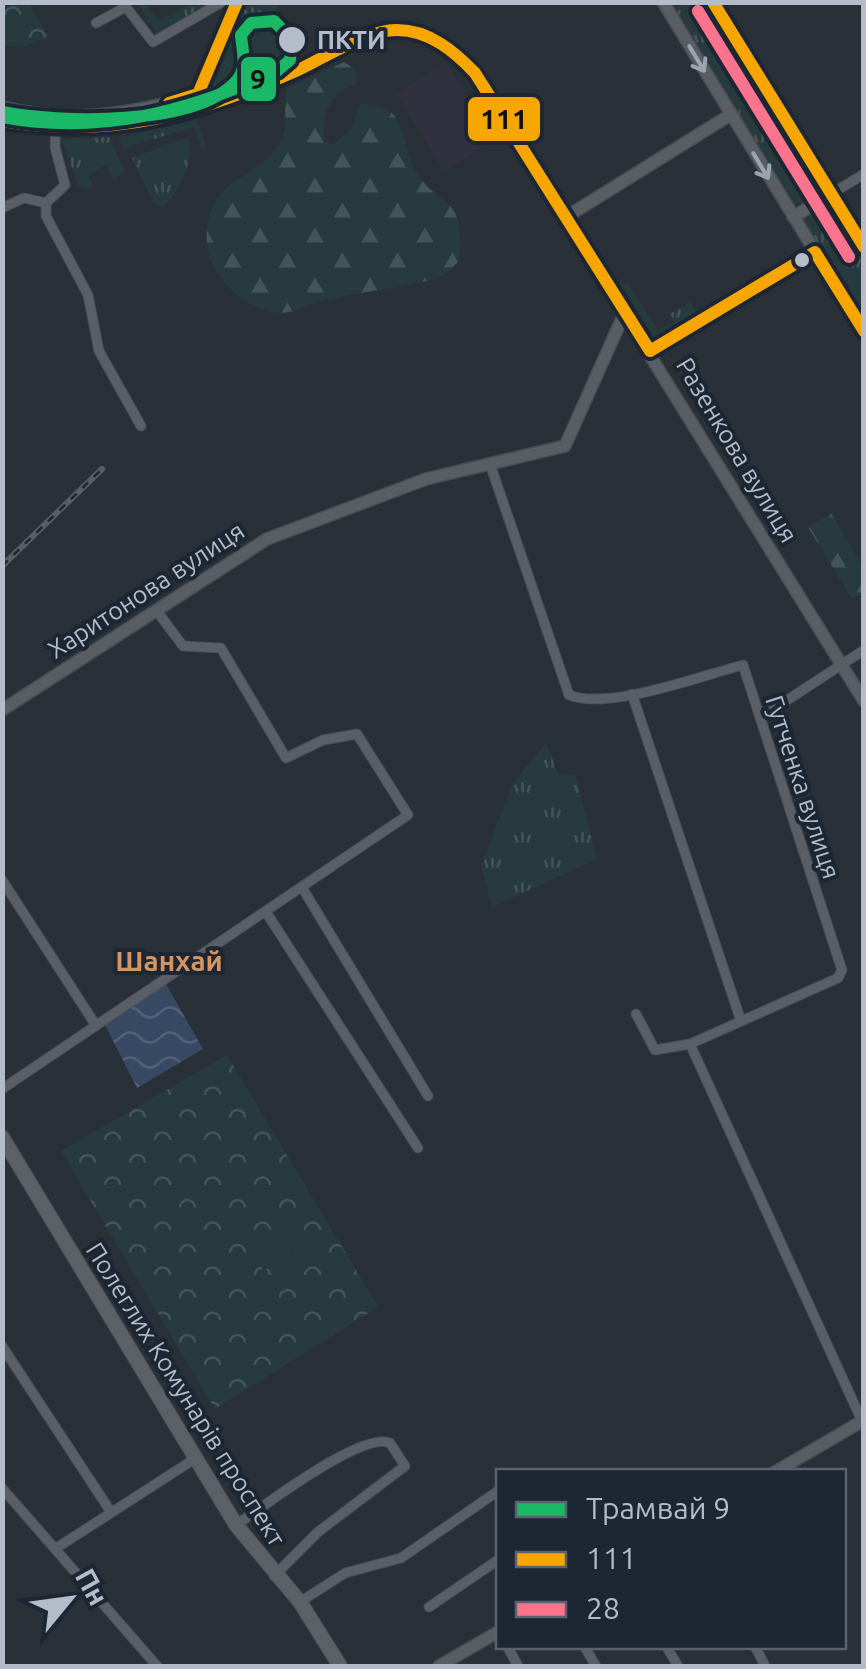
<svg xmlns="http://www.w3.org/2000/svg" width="866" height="1669" font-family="Ubuntu,sans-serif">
<defs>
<pattern id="grass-tufts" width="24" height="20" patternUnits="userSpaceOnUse" patternTransform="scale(2.5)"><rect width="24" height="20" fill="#273a3e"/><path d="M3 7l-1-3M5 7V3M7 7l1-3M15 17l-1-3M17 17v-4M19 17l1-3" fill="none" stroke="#445559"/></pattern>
<pattern id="forest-firs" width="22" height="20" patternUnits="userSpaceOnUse" patternTransform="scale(2.5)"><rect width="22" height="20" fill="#273a3e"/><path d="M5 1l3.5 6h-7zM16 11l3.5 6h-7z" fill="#445559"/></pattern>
<pattern id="park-crowns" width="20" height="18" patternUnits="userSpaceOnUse" patternTransform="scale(2.5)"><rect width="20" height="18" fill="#273a3e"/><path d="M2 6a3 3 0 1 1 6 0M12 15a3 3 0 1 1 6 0" fill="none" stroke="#445559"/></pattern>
<pattern id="water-waves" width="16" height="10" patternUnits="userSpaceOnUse" patternTransform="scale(2.5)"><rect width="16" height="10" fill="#384963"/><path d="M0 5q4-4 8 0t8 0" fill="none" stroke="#526178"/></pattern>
</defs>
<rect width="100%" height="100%" fill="#2a3038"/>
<polygon fill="#31303e" points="446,62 494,141 444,171 396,93"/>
<g fill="url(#grass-tufts)">
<polygon points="137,3 146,3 154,16 163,19 192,3 220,3 159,36"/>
<path d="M244,3L277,4C277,21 288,27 290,42C293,62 227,87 209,87Z"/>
<polygon points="671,3 706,3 815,181 817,192 811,201 794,204"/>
<polygon points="196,118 207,148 202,149 194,127 124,148 118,138"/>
<polygon points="109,137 125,172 114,179 106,165 88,175 93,186 88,190 78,185 61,139"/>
<path d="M188,137C197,154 178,197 162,207L153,202L132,158Z"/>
<polygon points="821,205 832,210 863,262 863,320 803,219"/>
<polygon points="620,283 629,285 658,331 674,322 670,314 690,302 698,315 656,340"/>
<polygon points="546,743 559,776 575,774 597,859 492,907 481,866 513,783"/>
</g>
<g fill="url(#forest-firs)">
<path d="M344,62L355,69L357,84C330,91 321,115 324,141L332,145L350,131L361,103C369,105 378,106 384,108C406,116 404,153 415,170C444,216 464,188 459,261L444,275L428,281C395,288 362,292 330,299C314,302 294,314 278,313C250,311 225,288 213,265C204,248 205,224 213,206C227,176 269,170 282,138C290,120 281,105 288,87Z"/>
<polygon points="831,513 863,567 863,592 852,599 808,527"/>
</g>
<g fill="url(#park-crowns)">
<polygon points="3,2 28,3 49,37 22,47 3,45"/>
<polygon points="227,1055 378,1307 215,1409 61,1151"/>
</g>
<polygon fill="#273a3e" points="290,1232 300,1249 264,1271 254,1255"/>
<polygon fill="url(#water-waves)" points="166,984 203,1049 137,1088 105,1025"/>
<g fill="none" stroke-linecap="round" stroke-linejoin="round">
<defs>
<g id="street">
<polyline points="96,23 126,7 153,42 222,2"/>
<polyline points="56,116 55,147 65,185 46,203 46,216 88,295 99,351 141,426"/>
<polyline points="831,194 864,174"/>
<polyline points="2,208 24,198 46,203"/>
<path d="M490,464L569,695C608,711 700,676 743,665L842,970L838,978L690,1044L655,1050L636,1014"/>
<polyline points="632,694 741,1021"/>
<polyline points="760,718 864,650"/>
<polyline points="2,880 95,1024"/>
<polyline points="303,889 428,1096"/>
<polyline points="266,912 418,1148"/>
<polyline points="690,1044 862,1421"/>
<polyline points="2,1089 408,815 357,734 323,740 286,758 221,648 183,646 156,610"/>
<polyline points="2,1346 111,1512"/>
<polyline points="2,1488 157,1666"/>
<path d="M236,1525C263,1507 363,1430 390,1443L405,1466L318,1532L274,1576"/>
<polyline points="58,1547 196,1458"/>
<polyline points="300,1602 345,1573 401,1558 498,1491"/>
<polyline points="429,1607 498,1560"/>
<polyline points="507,1646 518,1666"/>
<polyline points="584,1646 596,1666"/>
<polyline points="666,1646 678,1666"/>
<polyline points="755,1646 765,1666"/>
</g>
<g id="secondary">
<polyline points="663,2 864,332"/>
<polyline points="713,2 864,248"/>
<polyline points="198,94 237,2"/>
<path d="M2,107C71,124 132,115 198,94"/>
<path d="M2,121C139,156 264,83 386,31C421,25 452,48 475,73L864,701"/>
<polyline points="566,217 730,115"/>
<polyline points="793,217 831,194"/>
<polyline points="650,351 815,252"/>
<polyline points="2,710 267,539 426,479 565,446 625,312"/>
<polyline points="775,1472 864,1420"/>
<polyline points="439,1666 498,1632"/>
</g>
<polyline id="primary" points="2,1137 236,1525 300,1602 340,1666"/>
</defs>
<use href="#street" stroke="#484c53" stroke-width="11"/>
<use href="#secondary" stroke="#484c53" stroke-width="14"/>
<use href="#primary" stroke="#484c55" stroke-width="16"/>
<use href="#street" stroke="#5a5e66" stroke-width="9"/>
<use href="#secondary" stroke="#595d64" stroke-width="11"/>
<use href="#primary" stroke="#5c6168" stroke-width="14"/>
<defs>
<polyline id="rail" points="2,566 102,469"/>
</defs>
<use href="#rail" stroke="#595d64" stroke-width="6"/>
<use href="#rail" stroke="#1d2633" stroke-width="2.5" stroke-dasharray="8" stroke-linecap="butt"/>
<defs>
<g id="bus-1">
<polyline points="713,2 864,247"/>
<polyline points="169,103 198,94 237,2"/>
<path d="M2,121C113,139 197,115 298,70C326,57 366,30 397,30C429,30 454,51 475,73L650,351L815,252L864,331"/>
</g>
<polyline id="bus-2" points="698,11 849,257"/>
</defs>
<use href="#bus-1" stroke="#1d2633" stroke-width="20"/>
<use href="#bus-2" stroke="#1d2633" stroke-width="20"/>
<use href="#bus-1" stroke="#f7a600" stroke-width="12"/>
<use href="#bus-2" stroke="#fc738d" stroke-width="12"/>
<defs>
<path id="tram-1" d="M2,112C57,123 198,127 237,80C248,68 242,49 241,35L251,23L274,21L292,40L290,60L277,71C187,112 101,135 2,117"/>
</defs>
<use href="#tram-1" stroke="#1d2633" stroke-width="20"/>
<use href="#tram-1" stroke="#1ab867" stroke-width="12"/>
</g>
<defs><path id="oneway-shaft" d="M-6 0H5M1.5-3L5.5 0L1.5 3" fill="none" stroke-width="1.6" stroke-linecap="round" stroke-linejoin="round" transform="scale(2.5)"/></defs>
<g stroke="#9da4b0">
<use href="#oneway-shaft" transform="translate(697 59) rotate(59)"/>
<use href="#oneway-shaft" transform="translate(761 166) rotate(59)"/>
</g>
<g fill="#b4bcc9" stroke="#1d2633" stroke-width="4">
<circle cx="292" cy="40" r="15"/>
<circle cx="802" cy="260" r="9"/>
</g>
<g text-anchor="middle" stroke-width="8" stroke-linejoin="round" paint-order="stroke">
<g font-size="25" font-weight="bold" fill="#b4bcc9" stroke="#1d2633" text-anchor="start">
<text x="317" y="49">ПКТИ</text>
</g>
<g font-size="25" fill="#b4bcc9" stroke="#1d2633">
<text transform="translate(737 450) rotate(59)" y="9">Разенкова вулиця</text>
<text transform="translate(146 590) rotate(-33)" y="9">Харитонова вулиця</text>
<text transform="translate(803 787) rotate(72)" y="9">Гутченка вулиця</text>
<text transform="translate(186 1394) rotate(58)" y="9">Полеглих Комунарів проспект</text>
</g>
<g font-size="28" font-weight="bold" fill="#d59563" stroke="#1d2633">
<text x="169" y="971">Шанхай</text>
</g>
</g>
<g stroke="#1d2633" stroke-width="4">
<rect x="239" y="55" width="39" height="48" rx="10" fill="#1ab867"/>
<rect x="466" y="95" width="76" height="48" rx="10" fill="#f7a600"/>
</g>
<g font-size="28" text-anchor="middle" font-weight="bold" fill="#111">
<text x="258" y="89">9</text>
<text x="504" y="129">111</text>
</g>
<rect width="866" height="1669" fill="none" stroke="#b4bcc9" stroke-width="10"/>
<rect x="496" y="1469" width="350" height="180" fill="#1d2633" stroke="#59626f" stroke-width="2.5"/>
<rect x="516" y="1502" width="50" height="15" fill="#1ab867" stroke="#59626f" stroke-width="2.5"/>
<text x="586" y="1519" font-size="30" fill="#b4bcc9">Трамвай 9</text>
<rect x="516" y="1552" width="50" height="15" fill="#f7a600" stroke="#59626f" stroke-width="2.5"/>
<text x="586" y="1569" font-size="30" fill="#b4bcc9">111</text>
<rect x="516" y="1602" width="50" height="15" fill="#fc738d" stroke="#59626f" stroke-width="2.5"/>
<text x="586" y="1619" font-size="30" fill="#b4bcc9">28</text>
<g transform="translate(70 1599) rotate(61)" stroke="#1d2633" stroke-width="8" paint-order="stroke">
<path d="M0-8L18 38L0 25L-18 38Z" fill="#b4bcc9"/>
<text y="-15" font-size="28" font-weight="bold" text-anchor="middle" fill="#b4bcc9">Пн</text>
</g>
</svg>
